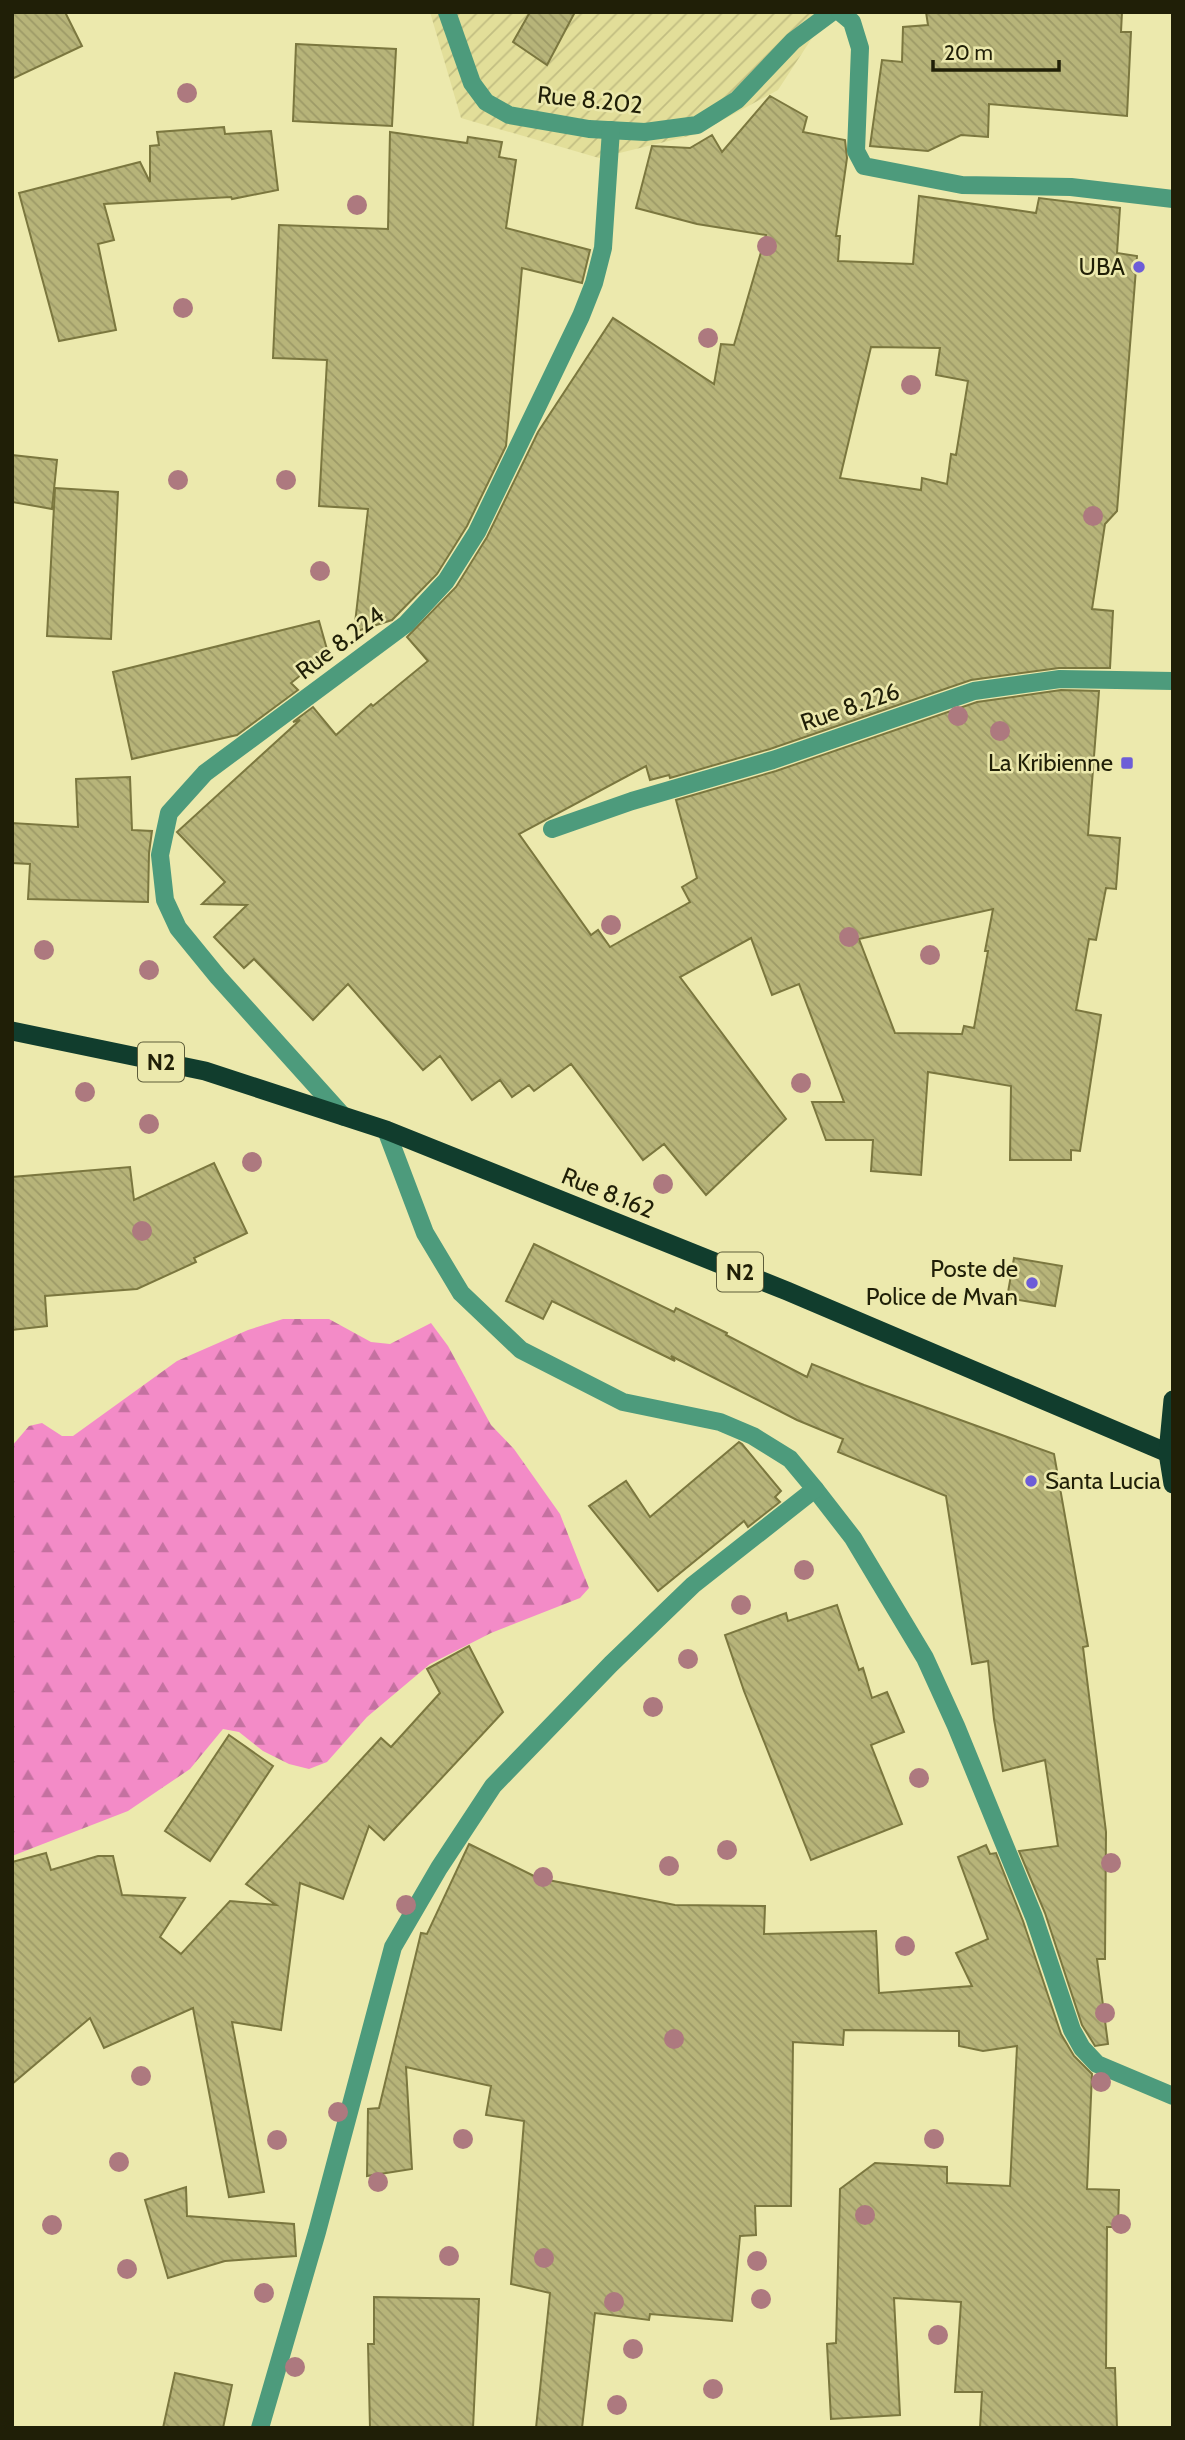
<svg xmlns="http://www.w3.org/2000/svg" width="1185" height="2440" font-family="Cabin,sans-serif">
<defs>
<pattern id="industrial-furrows" width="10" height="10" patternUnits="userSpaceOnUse" patternTransform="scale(1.75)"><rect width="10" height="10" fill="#e2de99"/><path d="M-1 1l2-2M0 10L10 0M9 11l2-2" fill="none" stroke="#c2be82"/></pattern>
<pattern id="forest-firs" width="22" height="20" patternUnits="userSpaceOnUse" patternTransform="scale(1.75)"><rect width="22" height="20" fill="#f38bc7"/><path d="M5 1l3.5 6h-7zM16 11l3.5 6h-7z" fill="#c471a0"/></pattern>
<pattern id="building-back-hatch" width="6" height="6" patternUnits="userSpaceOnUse" patternTransform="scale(1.75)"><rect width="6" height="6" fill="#b7b479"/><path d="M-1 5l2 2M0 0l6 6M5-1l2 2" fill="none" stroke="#9d9a67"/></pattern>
</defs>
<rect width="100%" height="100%" fill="#ece9ad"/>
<polygon fill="url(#industrial-furrows)" points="430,12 829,12 778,90 697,134 599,158 461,118"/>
<polygon fill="url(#forest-firs)" points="283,1319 329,1319 371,1342 390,1344 431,1323 448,1346 491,1425 514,1449 560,1514 589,1588 580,1598 491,1633 430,1664 367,1717 327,1762 309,1769 289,1764 263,1751 239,1732 223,1729 190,1769 128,1811 12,1856 12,1446 29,1426 42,1423 62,1436 73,1436 177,1361 248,1330"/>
<g fill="url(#building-back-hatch)" stroke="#7b773f" stroke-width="2" fill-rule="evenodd">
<polygon points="12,12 65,12 82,46 12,79"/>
<polygon points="530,12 575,12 547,65 513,42"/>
<polygon points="926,12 1122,12 1121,32 1131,32 1127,116 989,104 988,137 961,135 928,151 870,146 882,60 902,62 903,27 928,25"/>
<polygon points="296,44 396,49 392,126 293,121"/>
<path d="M770,96L807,117L803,132L845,140L847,158L836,236H840L838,261L913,264L919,196L1036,213L1039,198L1120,208L1117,253L1137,256L1117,511L1105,524L1092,609L1113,611L1110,668H1059L971,680L770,749L670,778L669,775L650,780L646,766L519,834L591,935L598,930L610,947L690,902L682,887L697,878L676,800L776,771L977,702L1061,690L1099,691L1088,835L1120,838L1116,889L1106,888L1096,940L1089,939L1076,1010L1101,1015L1080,1151L1071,1150V1160H1010L1011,1086L928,1072L921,1175L871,1171L873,1140H826L812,1102H844L799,984L772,995L751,938L680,977L786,1119L706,1195L664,1144L643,1160L571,1064L534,1091L529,1085L512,1097L500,1080L472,1100L440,1056L423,1070L348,984L313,1020L254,959L244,968L214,937L247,905L202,904L225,882L177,832L300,720L293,722L313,707L336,735L371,704L373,706L428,661L407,637L456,587L487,537L538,432L613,318L714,384L721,344L734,345L766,235L697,224L636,208L652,146L690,148L712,135L722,152ZM871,347L940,348L936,375L968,381L956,455L951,454L947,484L922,478L921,490L840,478ZM993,909L985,951H988L974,1028L964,1026L962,1034L895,1033L859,939Z"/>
<polygon points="224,127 225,134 271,131 278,190 232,199 231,197 104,204 114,240 98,244 116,330 59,341 19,193 140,162 150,182 150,146 159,145 157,132"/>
<polygon points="390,132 467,143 468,137 502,142 499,157 516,160 506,228 590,250 582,283 522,268 506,446 467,526 437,574 392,620 354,632 368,509 319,506 327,360 273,358 279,225 388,229"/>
<polygon points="12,455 57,460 52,509 12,502"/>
<polygon points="55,488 118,492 111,639 47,636"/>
<polygon points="319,621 328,653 291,683 298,690 237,735 132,759 113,672"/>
<polygon points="130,777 132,830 152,831 149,853 148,902 28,899 30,864 12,863 12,823 78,827 76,779"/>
<polygon points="214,1163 247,1233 194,1258 196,1262 137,1289 45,1296 47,1326 12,1330 12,1177 130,1167 134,1200"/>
<polygon points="534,1244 674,1312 676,1308 727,1333 726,1335 807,1377 812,1364 864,1385 1054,1454 1088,1646 1083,1647 1106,1832 1105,1959 1097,1959 1108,2044 1095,2046 1082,2025 1045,1913 1019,1851 1058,1846 1045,1760 1003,1771 994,1719 988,1661 972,1664 946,1496 838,1452 843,1439 797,1420 671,1356 675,1361 552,1301 543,1319 506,1301"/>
<polygon points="1014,1258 1062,1266 1055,1306 1007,1298"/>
<polygon points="739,1442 742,1444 781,1491 775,1497 780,1502 748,1527 744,1521 658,1591 589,1506 626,1481 650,1517"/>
<polygon points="837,1605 859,1670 863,1668 872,1698 887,1692 904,1732 871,1745 902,1824 811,1860 744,1691 725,1635 786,1613 788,1621"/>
<polygon points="469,1646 503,1712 384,1840 369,1826 343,1899 300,1883 281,2030 232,2022 264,2192 229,2197 193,2008 104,2048 90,2018 12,2084 12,1862 46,1853 51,1870 98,1856 113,1856 122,1895 185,1898 160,1937 181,1954 230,1901 276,1905 246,1884 381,1738 391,1747 440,1693 427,1669"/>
<polygon points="229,1735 273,1766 210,1861 165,1831"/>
<polygon points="469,1844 538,1878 675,1905 765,1906 764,1934 876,1931 879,1993 972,1986 956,1953 988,1939 958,1857 986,1845 990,1854 996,1853 1023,1921 1061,2034 1074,2056 1092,2074 1087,2189 1119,2190 1118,2227 1107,2227 1106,2368 1115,2368 1117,2428 980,2428 982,2392 955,2392 961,2302 894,2298 900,2415 831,2419 827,2344 836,2343 840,2189 875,2163 947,2167 947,2183 1010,2186 1017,2046 983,2051 959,2046 959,2031 844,2030 843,2045 793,2042 791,2206 755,2206 756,2235 740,2236 732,2321 650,2314 649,2320 595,2313 582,2428 536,2428 550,2293 511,2284 524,2121 486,2115 491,2086 406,2067 412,2169 367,2176 368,2109 379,2108 421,1933 427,1934"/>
<polygon points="186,2187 187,2216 294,2224 296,2256 225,2261 168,2278 145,2200"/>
<polygon points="374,2297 479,2299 473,2428 370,2428 368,2344 374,2344"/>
<polygon points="175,2373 232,2385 223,2428 163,2428"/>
</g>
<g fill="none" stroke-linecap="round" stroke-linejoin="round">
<g stroke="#4d9b7c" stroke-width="18">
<polyline points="447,12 472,83 486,102 509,115 589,129 645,132 697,125 737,100 793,41 832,12"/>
<polyline points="840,12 852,22 860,48 856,151 864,166 962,185 1071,187 1173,199"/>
<polyline points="552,829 632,801 773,760 974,691 1060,679 1173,681"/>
<polyline points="344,1117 218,977 178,928 165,900 160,855 169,813 205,773 406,624 446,581 477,532 581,316 594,283 603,248 611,130"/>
<polyline points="386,1130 425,1233 461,1293 521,1350 623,1402 720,1422 753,1436 790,1459 815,1489 853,1538 925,1658 956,1726 1034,1917 1072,2030 1082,2048 1097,2064 1173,2096"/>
<polyline points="260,2428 317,2232 393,1947 439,1868 493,1786 611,1664 693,1585 815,1489"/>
</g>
<g stroke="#113d2d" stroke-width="19">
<polyline points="12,1031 205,1071 386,1130 787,1291 1168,1453"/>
<polyline points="1173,1400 1168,1453 1173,1484"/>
</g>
</g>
<g fill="#ad797f">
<circle cx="187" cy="93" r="10"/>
<circle cx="357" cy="205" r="10"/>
<circle cx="767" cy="246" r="10"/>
<circle cx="183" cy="308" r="10"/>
<circle cx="708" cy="338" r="10"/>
<circle cx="911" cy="385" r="10"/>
<circle cx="178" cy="480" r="10"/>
<circle cx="286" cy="480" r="10"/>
<circle cx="1093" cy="516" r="10"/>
<circle cx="320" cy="571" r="10"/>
<circle cx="958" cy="716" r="10"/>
<circle cx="1000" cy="731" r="10"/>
<circle cx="611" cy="925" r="10"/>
<circle cx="849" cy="937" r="10"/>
<circle cx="44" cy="950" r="10"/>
<circle cx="930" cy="955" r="10"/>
<circle cx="149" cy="970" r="10"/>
<circle cx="801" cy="1083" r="10"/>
<circle cx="85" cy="1092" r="10"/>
<circle cx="149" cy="1124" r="10"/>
<circle cx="252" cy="1162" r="10"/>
<circle cx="663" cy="1184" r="10"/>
<circle cx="142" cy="1231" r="10"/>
<circle cx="804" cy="1570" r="10"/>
<circle cx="741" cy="1605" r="10"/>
<circle cx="688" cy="1659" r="10"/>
<circle cx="653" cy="1707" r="10"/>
<circle cx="919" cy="1778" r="10"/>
<circle cx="727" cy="1850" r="10"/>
<circle cx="1111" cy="1863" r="10"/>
<circle cx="669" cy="1866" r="10"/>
<circle cx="543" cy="1877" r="10"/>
<circle cx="406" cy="1905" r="10"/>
<circle cx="905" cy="1946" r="10"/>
<circle cx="1105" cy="2013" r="10"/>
<circle cx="674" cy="2039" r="10"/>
<circle cx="141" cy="2076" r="10"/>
<circle cx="1101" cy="2082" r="10"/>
<circle cx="338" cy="2112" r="10"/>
<circle cx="463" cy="2139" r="10"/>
<circle cx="934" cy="2139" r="10"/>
<circle cx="277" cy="2140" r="10"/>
<circle cx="119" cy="2162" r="10"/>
<circle cx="378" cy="2182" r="10"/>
<circle cx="865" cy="2215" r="10"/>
<circle cx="1121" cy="2224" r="10"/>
<circle cx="52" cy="2225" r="10"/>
<circle cx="449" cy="2256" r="10"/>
<circle cx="544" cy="2258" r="10"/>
<circle cx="757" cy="2261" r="10"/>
<circle cx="127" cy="2269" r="10"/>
<circle cx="264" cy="2293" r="10"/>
<circle cx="761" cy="2299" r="10"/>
<circle cx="614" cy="2302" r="10"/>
<circle cx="938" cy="2335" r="10"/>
<circle cx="633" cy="2349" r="10"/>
<circle cx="295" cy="2367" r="10"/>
<circle cx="713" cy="2389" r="10"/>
<circle cx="617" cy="2405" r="10"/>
</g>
<g fill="#6d5dd7" stroke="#ece9ad" stroke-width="2.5">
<circle cx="1139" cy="267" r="7"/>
<rect x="1120" y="756" width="14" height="14" rx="3.5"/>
<circle cx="1032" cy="1283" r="7"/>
<circle cx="1031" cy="1481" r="7"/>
</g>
<g text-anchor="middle" stroke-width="5" stroke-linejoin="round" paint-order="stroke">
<g fill="#ece9ad" stroke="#5d5c39" stroke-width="2">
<rect x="138" y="1042.5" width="46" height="39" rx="5"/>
<rect x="717" y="1252.5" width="46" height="39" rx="5"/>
</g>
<g font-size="23" font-weight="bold" fill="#201f07">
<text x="161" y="1070">N2</text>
<text x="740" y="1280">N2</text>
</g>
<g font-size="24" fill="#201f07" stroke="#ece9ad">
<text transform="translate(590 100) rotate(6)" y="8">Rue 8.202</text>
<text transform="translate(340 643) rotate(-37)" y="8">Rue 8.224</text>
<text transform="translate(850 707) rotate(-19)" y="8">Rue 8.226</text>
<text transform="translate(608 1193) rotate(22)" y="8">Rue 8.162</text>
</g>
<g font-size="24" fill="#201f07" stroke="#ece9ad" text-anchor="end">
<text x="1125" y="275">UBA</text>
<text x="1113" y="771">La Kribienne</text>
<text x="1018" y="1277">Poste de<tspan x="1018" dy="28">Police de Mvan</tspan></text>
<text x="1045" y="1489" text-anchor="start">Santa Lucia</text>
</g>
</g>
<rect width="1185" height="2440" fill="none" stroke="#201f07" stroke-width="28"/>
<path d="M933 60v10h126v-10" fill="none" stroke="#201f07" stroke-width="3.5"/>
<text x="944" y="60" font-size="21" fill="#201f07" stroke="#ece9ad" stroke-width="5" paint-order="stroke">20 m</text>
</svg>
